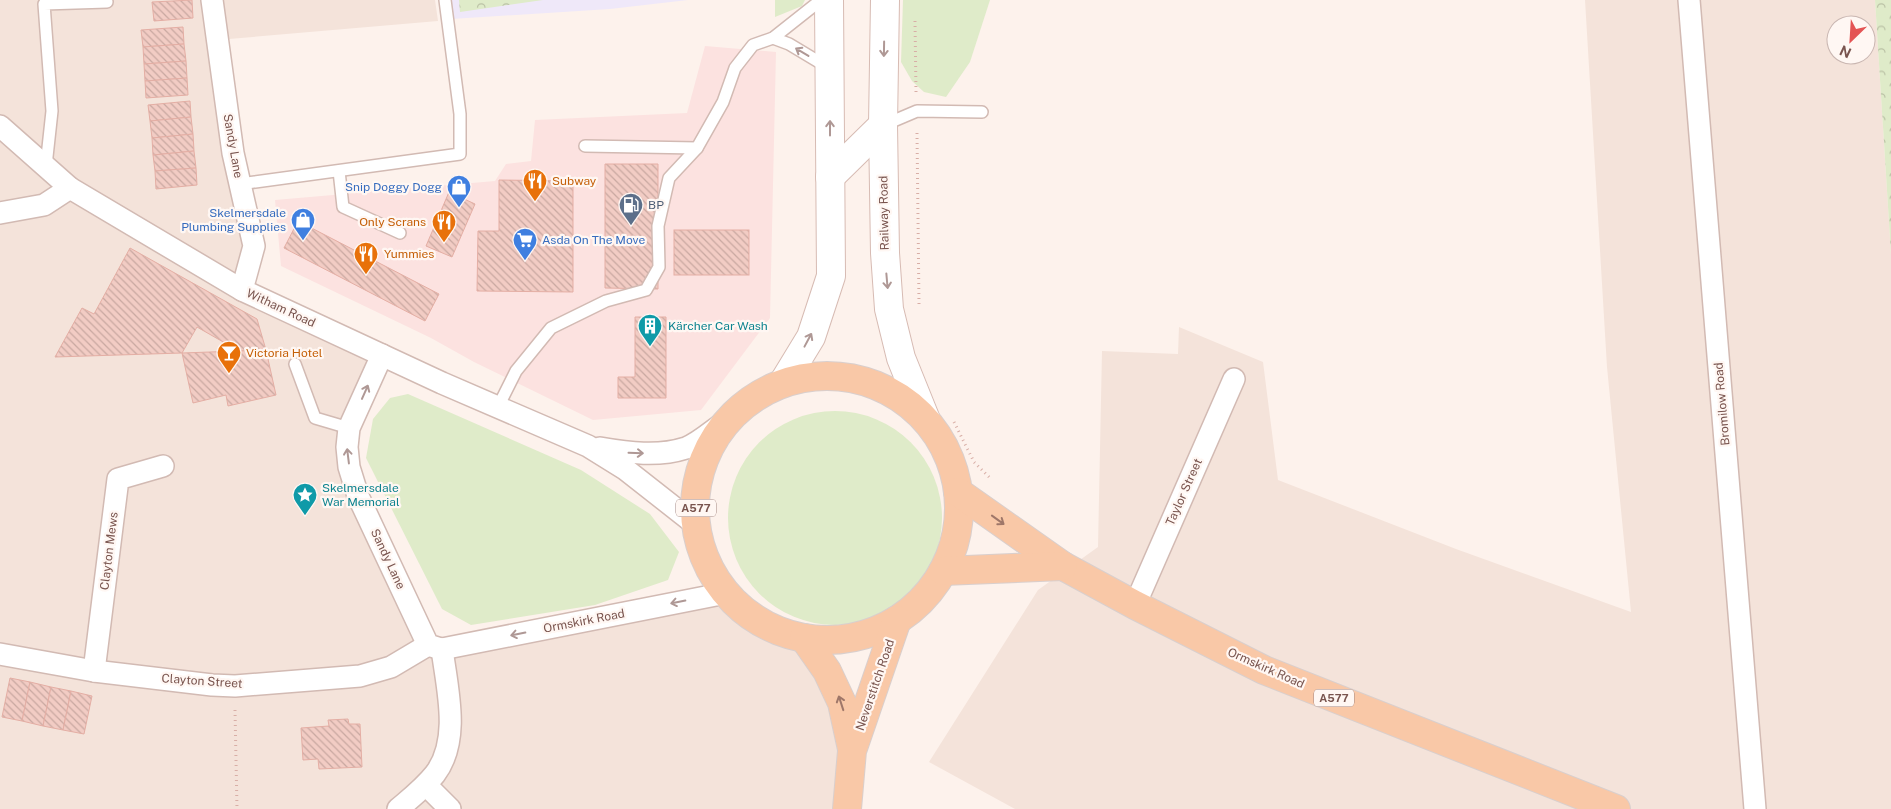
<svg xmlns="http://www.w3.org/2000/svg" width="1891" height="809" font-family="'Public Sans',sans-serif">
<defs>
<pattern id="forest-crowns" width="20" height="18" patternUnits="userSpaceOnUse" patternTransform="scale(1.25)"><rect width="20" height="18" fill="#dfebc9"/><path d="M2 6a3 3 0 1 1 6 0M12 15a3 3 0 1 1 6 0" fill="none" stroke="#bac1a5"/></pattern>
<pattern id="building-back-hatch" width="6" height="6" patternUnits="userSpaceOnUse" patternTransform="scale(1.25)"><rect width="6" height="6" fill="#f2ccc4"/><path d="M-1 5l2 2M0 0l6 6M5-1l2 2" fill="none" stroke="#c9a8a1"/></pattern>
</defs>
<rect width="100%" height="100%" fill="#fdf2ec"/>
<g fill="#f4e3da" fill-rule="evenodd">
<polygon points="0,0 435,0 438,21 217,40 254,246 242,290 382,355 347,447 428,645 726,593 804,638 827,671 847,809 0,809"/>
<path d="M1585,0H1875L1891,255V809H1015L929,762L1038,590L1098,547L1102,351L1178,354L1179,327L1263,362L1278,480L1456,549L1631,612L1607,367ZM1836,25H1866V55H1836Z"/>
</g>
<polygon fill="#fce2e0" points="705,46 776,52 770,318 701,410 593,420 474,362 431,338 281,266 275,200 495,181 506,164 531,161 535,120 687,113"/>
<polygon fill="#efe8f9" points="449,0 688,0 610,9 451,19"/>
<g fill="#dfebc9">
<polygon points="775,0 805,0 802,6 775,17"/>
<polygon points="903,0 990,0 970,62 946,97 924,92 912,81 901,62"/>
<polygon points="408,394 581,470 650,514 679,552 668,580 595,605 471,625 442,609 366,458 373,419 390,398"/>
<circle cx="835" cy="518" r="107"/>
</g>
<g fill="url(#forest-crowns)">
<polygon points="459,0 543,0 460,12"/>
<polygon points="1875,0 1891,0 1891,255"/>
</g>
<g fill="url(#building-back-hatch)" stroke="#e4aea4">
<polygon points="192,0 193,18 154,21 152,2"/>
<polygon points="183,27 184,44 143,47 141,30"/>
<polygon points="184,44 186,61 144,64 143,47"/>
<polygon points="186,61 187,78 145,81 144,64"/>
<polygon points="187,78 188,95 146,98 145,81"/>
<polygon points="190,101 191,117 150,121 148,105"/>
<polygon points="191,117 193,134 152,138 150,121"/>
<polygon points="193,134 194,151 153,155 152,138"/>
<polygon points="194,151 196,168 155,171 153,155"/>
<polygon points="605,164 658,164 658,289 605,288"/>
<polygon points="196,168 197,185 156,189 155,171"/>
<polygon points="499,180 573,181 573,292 477,291 478,231 499,231"/>
<polygon points="449,192 475,204 452,257 426,246"/>
<polygon points="298,221 439,294 425,321 284,248"/>
<rect x="674" y="230" width="75" height="45"/>
<polygon points="130,248 257,319 266,350 239,351 197,327 182,353 55,357 82,308 94,314"/>
<polygon points="635,317 666,317 666,398 618,398 618,377 635,377"/>
<polygon points="266,350 276,395 228,406 226,395 193,403 182,353"/>
<polygon points="10,678 30,682 22,721 2,717"/>
<polygon points="30,682 51,687 43,726 22,721"/>
<polygon points="51,687 71,691 63,730 43,726"/>
<polygon points="71,691 92,696 84,734 63,730"/>
<polygon points="348,719 349,724 360,724 362,767 319,769 318,759 303,760 301,728 329,726 328,720"/>
</g>
<g fill="none" stroke-linecap="round" stroke-linejoin="round">
<defs>
<g id="lane">
<polyline points="773,38 789,44 829,68"/>
<polyline points="884,125 917,111 982,112"/>
<polyline points="585,146 697,148"/>
<polyline points="46,166 52,111 44,4 107,2"/>
<polyline points="339,171 343,207 400,233"/>
<polyline points="240,184 460,154 460,114 445,0"/>
<polyline points="295,364 315,418 349,428"/>
<polyline points="498,407 516,371 551,328 606,301 646,290 659,267 658,226 669,178 697,148 723,102 735,68 753,45 773,38 821,0"/>
</g>
<g id="street">
<polyline points="212,0 233,153 254,246 242,290"/>
<polyline points="1689,0 1755,809"/>
<polyline points="0,126 70,188 242,290 442,383 588,446 625,469 695,524"/>
<polyline points="0,213 44,205 70,188"/>
<polyline points="382,355 349,428 347,447 349,467 358,496 428,645 441,649"/>
<path d="M600,448C629,453 658,457 686,448C699,443 713,430 725,422"/>
<polyline points="1135,605 1234,379"/>
<polyline points="442,649 726,593"/>
<polyline points="0,654 94,671 212,685 235,686 360,676 391,667 428,645"/>
<polyline points="94,671 118,479 163,466"/>
<polyline points="426,785 450,809"/>
<path d="M398,809C411,798 424,788 435,774C461,740 447,688 442,649"/>
</g>
<g id="secondary">
<polyline points="885,0 883,125 885,253 889,309 901,358 926,420"/>
<polyline points="830,177 883,125"/>
<polyline points="783,383 811,337 831,276 829,0"/>
</g>
<g id="primary">
<circle cx="827" cy="508" r="132"/>
<polyline points="958,492 1063,566 1135,605 1264,670 1616,809"/>
<polyline points="943,571 1063,566"/>
<polyline points="804,638 827,671 842,703 852,749"/>
<polyline points="847,809 852,751 897,620"/>
</g>
</defs>
<use href="#lane" stroke="#d2bab3" stroke-width="14"/>
<use href="#street" stroke="#d2bab3" stroke-width="24"/>
<use href="#secondary" stroke="#d7bbb3" stroke-width="30"/>
<use href="#primary" stroke="#d9cfcd" stroke-width="30"/>
<g stroke="#d8aea6" stroke-width="3" stroke-dasharray="1 4" stroke-linecap="butt">
<polyline points="915,21 916,92"/>
<polyline points="917,133 919,304"/>
<polyline points="954,422 974,462 991,479"/>
<polyline points="235,710 237,809"/>
</g>
<use href="#lane" stroke="#fff" stroke-width="11"/>
<use href="#street" stroke="#fff" stroke-width="21"/>
<use href="#secondary" stroke="#fff" stroke-width="28"/>
<use href="#primary" stroke="#f9c8a7" stroke-width="28"/>
</g>
<defs><path id="oneway-shaft" d="M-6 0H5M1.5-3L5.5 0L1.5 3" fill="none" stroke-width="1.6" stroke-linecap="round" stroke-linejoin="round" transform="scale(1.25)"/></defs>
<g stroke="#af9895">
<use href="#oneway-shaft" transform="translate(884 49) rotate(91)"/>
<use href="#oneway-shaft" transform="translate(802 52) rotate(-149)"/>
<use href="#oneway-shaft" transform="translate(830 128) rotate(-90)"/>
<use href="#oneway-shaft" transform="translate(887 281) rotate(85)"/>
<use href="#oneway-shaft" transform="translate(808 340) rotate(-62)"/>
<use href="#oneway-shaft" transform="translate(365 392) rotate(-66)"/>
<use href="#oneway-shaft" transform="translate(636 453) rotate(2)"/>
<use href="#oneway-shaft" transform="translate(348 456) rotate(-97)"/>
<use href="#oneway-shaft" transform="translate(678 602) rotate(169)"/>
<use href="#oneway-shaft" transform="translate(518 634) rotate(169)"/>
</g>
<g stroke="#9f7769">
<use href="#oneway-shaft" transform="translate(998 520) rotate(36)"/>
<use href="#oneway-shaft" transform="translate(841 703) rotate(-108)"/>
</g>
<defs>
<symbol id="restaurant-pin" viewBox="-11 -11 22 30"><path d="M0 17L-7.5 6A9.5 9.5 0 1 1 7.5 6Z" fill="#e8710a" stroke="#fff7f3"/><path d="M-5-6h1v4h1v-4h1v4h1v-4h1v5L-1.5 .5V6h-2V.5L-5-1ZM5-6V6H3V1.5H1.5Q1.5-4 5-6Z" fill="#fff"/></symbol>
<symbol id="shop-pin" viewBox="-11 -11 22 30"><path d="M0 17L-7.5 6A9.5 9.5 0 1 1 7.5 6Z" fill="#3f7fe0" stroke="#fff7f3"/><path d="M-5-2.5h2.3a2.7 3.5 0 0 1 5.4 0H5L5.5 6h-11ZM-1.5-2.5h3a1.5 2.3 0 0 0-3 0Z" fill="#fff"/></symbol>
<symbol id="fuel-pin" viewBox="-11 -11 22 30"><path d="M0 17L-7.5 6A9.5 9.5 0 1 1 7.5 6Z" fill="#5c6f8a" stroke="#fff7f3"/><path d="M-5.5-6h7V0h2V4h1.3V-2.5L3-4.5l.8-.8L6-3V5H2.5V1h-1V6h-7ZM-4.2-4.7v3.2H.2V-4.7Z" fill="#fff"/></symbol>
<symbol id="supermarket-pin" viewBox="-11 -11 22 30"><path d="M0 17L-7.5 6A9.5 9.5 0 1 1 7.5 6Z" fill="#3f7fe0" stroke="#fff7f3"/><path d="M-6-5.5h2.5l.6 2H6L4.5 2H-2.5L-4.4-4H-6ZM-1.5 3.2a1.3 1.3 0 1 0 .1 0ZM3 3.2a1.3 1.3 0 1 0 .1 0Z" fill="#fff"/></symbol>
<symbol id="building-pin" viewBox="-11 -11 22 30"><path d="M0 17L-7.5 6A9.5 9.5 0 1 1 7.5 6Z" fill="#0f9aa8" stroke="#fff7f3"/><path d="M-4-6H4V6H1V3H-1V6H-4ZM-2.5-4.3h1.7v1.8h-1.7ZM.8-4.3h1.7v1.8H.8ZM-2.5-1h1.7V.8h-1.7ZM.8-1h1.7V.8H.8Z" fill="#fff"/></symbol>
<symbol id="bar-pin" viewBox="-11 -11 22 30"><path d="M0 17L-7.5 6A9.5 9.5 0 1 1 7.5 6Z" fill="#e8710a" stroke="#fff7f3"/><path d="M-6-5H6L.8 .8V4.5H3.5V6h-7V4.5H-.8V.8Z" fill="#fff"/></symbol>
<symbol id="sight-pin" viewBox="-11 -11 22 30"><path d="M0 17L-7.5 6A9.5 9.5 0 1 1 7.5 6Z" fill="#0f9aa8" stroke="#fff7f3"/><path d="M0-6L1.8-2.2L6-1.7L2.9 1.2L3.7 5.4L0 3.3L-3.7 5.4L-2.9 1.2L-6-1.7L-1.8-2.2Z" fill="#fff"/></symbol>
</defs>
<g fill-rule="evenodd">
<use href="#restaurant-pin" x="521" y="167" width="28" height="38"/>
<use href="#shop-pin" x="445" y="173" width="28" height="38"/>
<use href="#fuel-pin" x="617" y="191" width="28" height="38"/>
<use href="#shop-pin" x="289" y="206" width="28" height="38"/>
<use href="#restaurant-pin" x="430" y="208" width="28" height="38"/>
<use href="#supermarket-pin" x="511" y="226" width="28" height="38"/>
<use href="#restaurant-pin" x="352" y="240" width="28" height="38"/>
<use href="#building-pin" x="636" y="312" width="28" height="38"/>
<use href="#bar-pin" x="215" y="339" width="28" height="38"/>
<use href="#sight-pin" x="291" y="481" width="28" height="38"/>
</g>
<g text-anchor="middle" stroke-width="4.5" stroke-linejoin="round" paint-order="stroke">
<g fill="#fff7f3" stroke="#a18580" stroke-width="1">
<rect x="676" y="499.5" width="40" height="17" rx="4"/>
<rect x="1314" y="689.5" width="40" height="17" rx="4"/>
</g>
<g font-size="11" font-weight="bold" fill="#79544e">
<text x="696" y="512">A577</text>
<text x="1334" y="702">A577</text>
</g>
<g font-size="12" fill="#79544e" stroke="#fff7f3">
<text transform="translate(233 146) rotate(80)" y="4">Sandy Lane</text>
<text transform="translate(884 213) rotate(-91)" y="4">Railway Road</text>
<text transform="translate(281 308) rotate(25)" y="4">Witham Road</text>
<text transform="translate(1722 404) rotate(-95)" y="4">Bromilow Road</text>
<text transform="translate(1184 492) rotate(-66)" y="4">Taylor Street</text>
<text transform="translate(109 551) rotate(-83)" y="4">Clayton Mews</text>
<text transform="translate(388 559) rotate(65)" y="4">Sandy Lane</text>
<text transform="translate(584 621) rotate(-11)" y="4">Ormskirk Road</text>
<text transform="translate(1266 668) rotate(24)" y="4">Ormskirk Road</text>
<text transform="translate(202 681) rotate(4)" y="4">Clayton Street</text>
<text transform="translate(875 685) rotate(-71)" y="4">Neverstitch Road</text>
</g>
<g font-size="12" fill="#c56008" stroke="#fff7f3" text-anchor="start">
<text x="552" y="185">Subway</text>
<text x="426" y="226" text-anchor="end">Only Scrans</text>
<text x="384" y="258">Yummies</text>
<text x="246" y="357">Victoria Hotel</text>
</g>
<g font-size="12" fill="#366cbe" stroke="#fff7f3" text-anchor="end">
<text x="442" y="191">Snip Doggy Dogg</text>
<text x="286" y="217">Skelmersdale<tspan x="286" dy="14">Plumbing Supplies</tspan></text>
<text x="542" y="244" text-anchor="start">Asda On The Move</text>
</g>
<g font-size="12" fill="#4e5e75" stroke="#fff7f3" text-anchor="start">
<text x="648" y="209">BP</text>
</g>
<g font-size="12" fill="#0d838f" stroke="#fff7f3" text-anchor="start">
<text x="668" y="330">Kärcher Car Wash</text>
<text x="322" y="492">Skelmersdale<tspan x="322" dy="14">War Memorial</tspan></text>
</g>
</g>
<g transform="translate(1851 40) rotate(205)"><circle r="24" fill="#fff7f3" stroke="#c9b6b1"/>
<path d="M0-4L9 19L0 12L-9 19Z" fill="#e45454"/>
<text y="-8" font-size="14" font-weight="bold" text-anchor="middle" fill="#79544e">N</text>
</g>
</svg>
